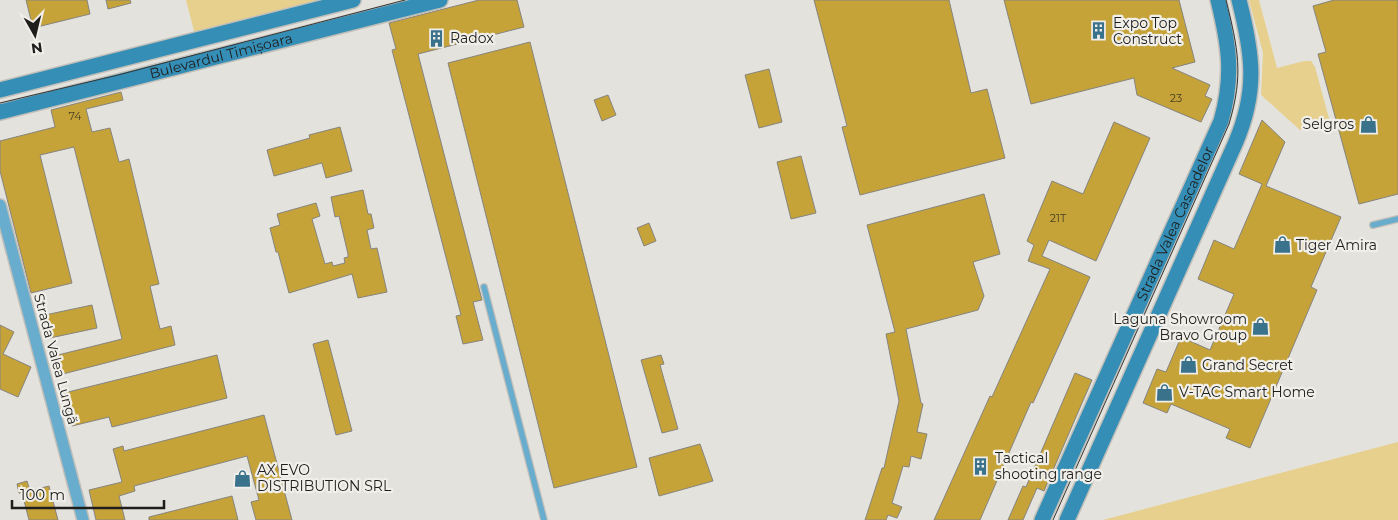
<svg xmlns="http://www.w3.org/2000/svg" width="1398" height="520" font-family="Montserrat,sans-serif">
<rect width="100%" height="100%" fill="#e4e2dc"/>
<g fill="#e7d08e">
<polygon points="186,0 330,0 195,35"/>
<polygon points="1249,0 1259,0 1277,68 1304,61 1311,61 1315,67 1330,122 1300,130 1261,95 1263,53"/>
<polygon points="1398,442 1398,520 1103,520"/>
</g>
<g fill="#c5a338" stroke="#86847f">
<polygon points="26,0 87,0 90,14 33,28"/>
<polygon points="106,0 130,0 131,3 108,9"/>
<polygon points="479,0 517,0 524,27 418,54 482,300 473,302 483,340 463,344 456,316 461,315 392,50 396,49 389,23"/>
<polygon points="814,0 949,0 971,93 987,89 1005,158 860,195 842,127 847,126"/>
<polygon points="1004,0 1179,0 1195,62 1172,68 1210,85 1205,96 1212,99 1201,122 1137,95 1134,78 1031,104"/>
<polygon points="1334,0 1398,0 1398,194 1359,204 1318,54 1326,52 1313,6"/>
<polygon points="530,42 637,467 554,488 448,63"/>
<polygon points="769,69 782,122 759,128 745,75"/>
<polygon points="121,92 123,100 86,109 92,132 110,128 119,162 129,159 159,284 150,286 160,329 171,326 175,345 59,375 54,356 122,339 74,147 40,155 72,283 31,293 0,171 0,141 55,127 51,110"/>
<polygon points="608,95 616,115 602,121 594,100"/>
<polygon points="1262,120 1285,142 1266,186 1341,217 1311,287 1317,290 1250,448 1226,438 1230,429 1171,404 1167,413 1143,403 1157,369 1166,372 1181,337 1210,350 1234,294 1198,279 1214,240 1234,249 1262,184 1239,174"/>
<polygon points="1114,122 1150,138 1096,261 1049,240 1042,256 1090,277 1033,403 1031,402 980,520 934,520 990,396 992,397 1050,269 1028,261 1034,245 1027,241 1052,181 1083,194"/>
<polygon points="340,127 352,171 326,178 322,163 274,176 267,150 310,138 309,135"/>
<polygon points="801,156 816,213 791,219 777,162"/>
<polygon points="363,190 368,214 371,214 374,228 367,230 371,249 377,248 387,292 358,298 352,274 289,293 278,252 276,252 270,228 280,225 277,214 316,203 320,216 312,219 325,264 332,262 333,266 345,263 344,258 348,257 348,254 339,216 335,217 331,197"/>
<polygon points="984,194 1000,254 973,262 984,296 978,310 906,329 921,403 923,404 917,432 927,434 921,459 911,456 909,467 903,466 892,503 902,507 897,518 888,515 886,520 865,520 882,468 884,468 899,401 886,334 895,332 867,225"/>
<polygon points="649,223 656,241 644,246 637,228"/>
<polygon points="92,305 97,328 50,338 45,315"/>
<polygon points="0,325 14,332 3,354 31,367 18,397 0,389"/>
<polygon points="328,340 352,431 336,435 313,344"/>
<polygon points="217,355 227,398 112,427 109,417 72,426 64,393"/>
<polygon points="661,355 664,364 660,365 678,429 662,433 641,360"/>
<polygon points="1075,373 1092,380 1044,491 1037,488 1023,520 1008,520 1023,486 1026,487"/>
<polygon points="264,415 292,520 256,520 251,502 259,500 247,456 134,486 135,491 119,496 125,520 96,520 89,490 122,482 113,449 123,446 124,451"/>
<polygon points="700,444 713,481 659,496 649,458"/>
<polygon points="27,481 30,491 49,486 58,520 29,520 22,493 19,493 17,484"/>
<polygon points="232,496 238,520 149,520 149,517"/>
</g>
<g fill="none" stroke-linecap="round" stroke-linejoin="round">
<defs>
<g id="lane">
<polyline points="1373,225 1398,219"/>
<polyline points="484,287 544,520"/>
</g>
<polyline id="street" points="0,205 83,520"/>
<g id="secondary">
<polyline points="0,90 353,0"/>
<path id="s1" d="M0,112L440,0"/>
<path id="s2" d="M1042,520L1221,121C1234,76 1229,45 1218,0"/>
<path d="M1067,520L1235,144C1258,91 1253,55 1239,0"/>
</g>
</defs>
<use href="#lane" stroke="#c1bfb9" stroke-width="8"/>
<use href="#street" stroke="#c1bfb9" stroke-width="14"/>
<use href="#secondary" stroke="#c1bfb9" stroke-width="18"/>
<use href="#lane" stroke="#68acce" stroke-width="5.5"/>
<use href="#street" stroke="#68acce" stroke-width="11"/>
<use href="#secondary" stroke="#348eb6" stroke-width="15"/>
<g stroke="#363533" stroke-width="1">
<polyline points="0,103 118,75 405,0"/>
<path d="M1053,520L1229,124C1244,74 1238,49 1226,0"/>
</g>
</g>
<defs>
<symbol id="building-bare" viewBox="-9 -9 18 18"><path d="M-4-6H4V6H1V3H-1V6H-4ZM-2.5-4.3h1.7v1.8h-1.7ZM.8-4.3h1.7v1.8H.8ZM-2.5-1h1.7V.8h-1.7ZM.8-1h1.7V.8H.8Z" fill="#3a728c" stroke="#f1efea" stroke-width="2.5" paint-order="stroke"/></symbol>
<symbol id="shop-bare" viewBox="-9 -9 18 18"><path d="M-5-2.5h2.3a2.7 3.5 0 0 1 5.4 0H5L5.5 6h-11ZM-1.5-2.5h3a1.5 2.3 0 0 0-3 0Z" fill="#3a728c" stroke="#f1efea" stroke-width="2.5" paint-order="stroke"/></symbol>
</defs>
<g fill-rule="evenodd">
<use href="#building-bare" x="1086" y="18" width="25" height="25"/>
<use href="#building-bare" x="424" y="26" width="25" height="25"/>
<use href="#shop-bare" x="1356" y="112" width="25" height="25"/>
<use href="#shop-bare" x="1270" y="232" width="25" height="25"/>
<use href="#shop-bare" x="1248" y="314" width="25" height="25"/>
<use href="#shop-bare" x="1176" y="352" width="25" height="25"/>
<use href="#shop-bare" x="1152" y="380" width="25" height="25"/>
<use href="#building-bare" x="968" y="454" width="25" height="25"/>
<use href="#shop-bare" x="230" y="466" width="25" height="25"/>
</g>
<g text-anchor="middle" stroke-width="4.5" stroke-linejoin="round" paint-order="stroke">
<g font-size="11" fill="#483f23">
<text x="1176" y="102">23</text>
<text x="75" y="120">74</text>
<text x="1058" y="222">21T</text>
</g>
<g font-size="14" fill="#1f1e1c" stroke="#f1efea" text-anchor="start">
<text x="1113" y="28">Expo Top<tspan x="1113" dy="16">Construct</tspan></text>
<text x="450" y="43">Radox</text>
<text x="1354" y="129" text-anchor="end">Selgros</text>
<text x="1296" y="250">Tiger Amira</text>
<text x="1247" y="324" text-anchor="end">Laguna Showroom<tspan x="1247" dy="16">Bravo Group</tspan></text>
<text x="1202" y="370">Grand Secret</text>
<text x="1179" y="397">V-TAC Smart Home</text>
<text x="995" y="463">Tactical<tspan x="995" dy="16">shooting range</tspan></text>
<text x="257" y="475">AX EVO<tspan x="257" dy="16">DISTRIBUTION SRL</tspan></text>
</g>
<g font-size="14" fill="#1f1e1c" stroke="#f1efea">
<text dy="5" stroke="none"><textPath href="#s1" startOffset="228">Bulevardul Timișoara</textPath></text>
<text dy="5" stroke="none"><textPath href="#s2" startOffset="325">Strada Valea Cascadelor</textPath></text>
<text transform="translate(56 359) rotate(75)" y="5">Strada Valea Lungă</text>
</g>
</g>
<g transform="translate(35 35) rotate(172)" stroke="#f1efea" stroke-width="4" paint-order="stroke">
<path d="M0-4L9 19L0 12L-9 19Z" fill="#1f1e1c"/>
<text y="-8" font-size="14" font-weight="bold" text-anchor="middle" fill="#1f1e1c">N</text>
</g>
<path d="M12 500v8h152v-8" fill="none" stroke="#1f1e1c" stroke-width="2.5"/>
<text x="20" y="500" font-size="15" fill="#1f1e1c" stroke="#f1efea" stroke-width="4" paint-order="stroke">100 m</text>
</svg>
